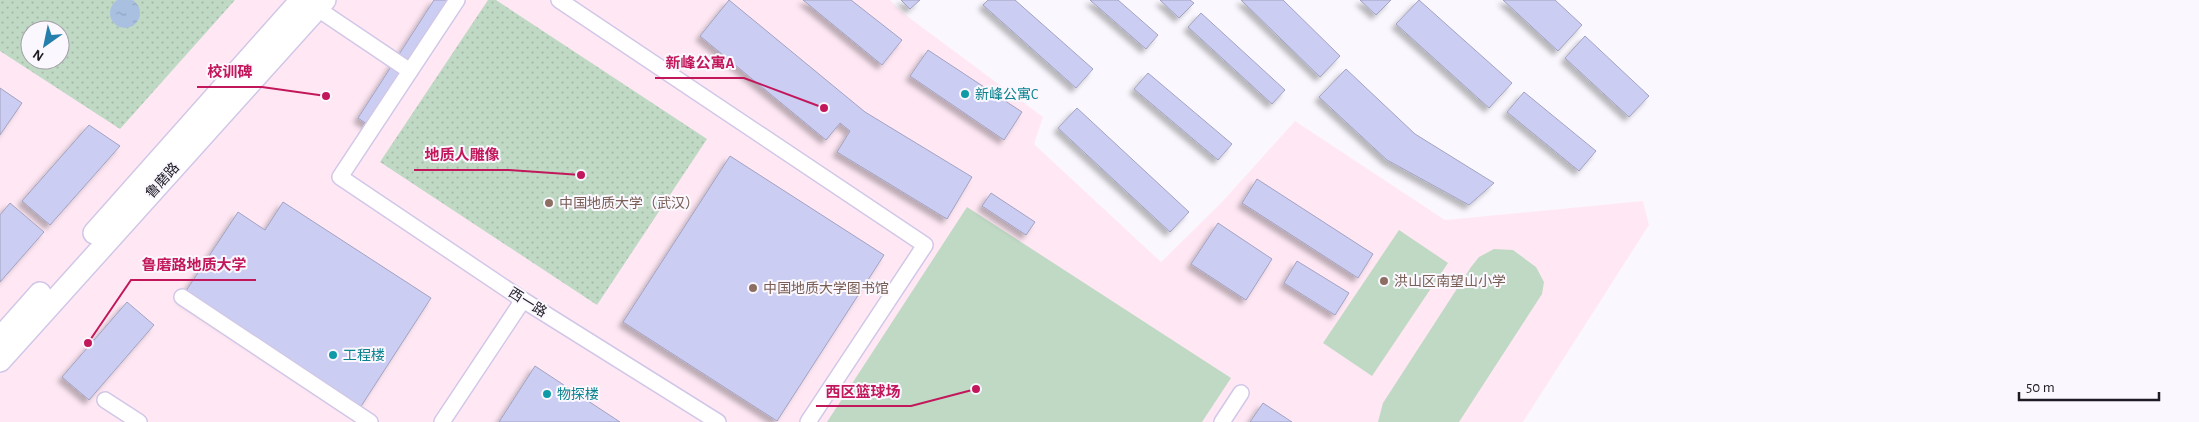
<svg xmlns="http://www.w3.org/2000/svg" width="2199" height="422" viewBox="0 0 2199 422" font-family="'Alegreya Sans','Noto Sans SC',sans-serif">
<style>
.education{fill:#ffe8f4;fill-rule:evenodd}
.grass{fill:#bfd9c4}
.park{fill:url(#park-dots);fill-rule:evenodd}
.water{fill:url(#water-ripples)}
.building{fill:#cccdf3;stroke:#a2a2c1;filter:url(#shadow)}
.lines{fill:none;stroke-linecap:round;stroke-linejoin:round}
.street-casing{stroke:#d1c7e7;stroke-width:18}
.secondary-casing{stroke:#d1c7e7;stroke-width:24}
.street{stroke:#fff;stroke-width:15}
.secondary{stroke:#fff;stroke-width:21}
.culture-dot{fill:#0f9aa8;stroke:#faf8fe;stroke-width:2}
.education-dot{fill:#8d6e63;stroke:#faf8fe;stroke-width:2}
.labels{text-anchor:middle;stroke-width:4;stroke-linejoin:round;paint-order:stroke}
.culture-label{font-size:14px;fill:#0d838f;stroke:#faf8fe;text-anchor:start}
.street-label{font-size:14px;fill:#1f1b26;stroke:#faf8fe}
.education-label{font-size:14px;fill:#785e54;stroke:#faf8fe;text-anchor:start}
.leader{fill:none;stroke:#c2185b;stroke-width:2}
.callout-dot{fill:#c2185b;stroke:#faf8fe;stroke-width:2}
.callout-label{font-size:15px;text-anchor:middle;font-weight:bold;fill:#c2185b;stroke:#faf8fe;stroke-width:4;stroke-linejoin:round;paint-order:stroke}
</style>
<defs>
<pattern id="park-dots" width="8" height="8" patternUnits="userSpaceOnUse" patternTransform="scale(1.25)"><rect width="8" height="8" fill="#bfd9c4"/><path d="M2 2h.1M6 6h.1" fill="none" stroke="#a4baa8" stroke-width="1.8" stroke-linecap="round"/></pattern>
<pattern id="water-ripples" width="26" height="14" patternUnits="userSpaceOnUse" patternTransform="scale(1.25)"><rect width="26" height="14" fill="#aac0e1"/><path d="M2 4q2-2 4 0t4 0M15 11q2-2 4 0t4 0" fill="none" stroke="#92a4c1"/></pattern>
<filter id="shadow"><feDropShadow dx="-4.5" dy="4.5" stdDeviation="2.5" flood-color="#0004"/></filter>
</defs>
<rect width="100%" height="100%" fill="#faf8fe"/>
<path class="education" d="M0,0H890L903,13L1043,117L1034,144L1161,262L1222,202L1295,121L1445,220L1643,201L1649,225L1523,422H0ZM30,30H60V60H30Z"/>
<g class="grass">
<polygon points="967,207 1231,378 1202,422 827,422"/>
<polygon points="1399,230 1448,263 1372,376 1323,343"/>
<polygon points="1494,249 1513,250 1536,267 1544,282 1542,294 1459,422 1378,422 1383,403 1471,267 1479,257"/>
</g>
<g class="park">
<path d="M0,0H235L120,129L0,51ZM30,30H60V60H30Z"/>
<polygon points="488,0 496,0 707,139 597,305 380,162"/>
</g>
<circle class="water" cx="125" cy="13" r="15"/>
<g class="building">
<polygon points="434,0 457,0 374,129 358,118"/>
<polygon points="729,0 865,112 972,177 947,219 837,152 850,131 840,123 826,140 700,36"/>
<polygon points="803,0 851,0 902,40 882,65"/>
<polygon points="901,0 920,0 910,9"/>
<polygon points="988,0 1015,0 1093,69 1076,88 983,5"/>
<polygon points="1090,0 1118,0 1158,35 1146,49"/>
<polygon points="1160,0 1190,0 1194,3 1179,18"/>
<polygon points="1241,0 1283,0 1340,56 1320,77"/>
<polygon points="1360,0 1391,0 1376,15"/>
<polygon points="1419,0 1512,83 1489,108 1396,24"/>
<polygon points="1503,0 1555,0 1582,25 1558,51"/>
<polygon points="1201,13 1285,90 1272,104 1188,27"/>
<polygon points="1585,36 1649,96 1629,117 1565,58"/>
<polygon points="928,50 1022,112 1004,140 910,76"/>
<polygon points="1346,69 1415,134 1494,183 1469,205 1387,160 1319,97"/>
<polygon points="1148,73 1232,144 1218,160 1134,89"/>
<polygon points="0,88 22,103 0,135"/>
<polygon points="1524,92 1596,151 1579,171 1507,112"/>
<polygon points="1077,108 1189,212 1170,232 1058,128"/>
<polygon points="89,125 120,146 50,225 22,201"/>
<polygon points="730,156 884,255 777,421 623,322"/>
<polygon points="1257,179 1373,254 1358,278 1242,203"/>
<polygon points="991,193 1035,222 1026,235 982,206"/>
<polygon points="283,202 431,298 358,411 182,297 238,212 265,230"/>
<polygon points="10,203 44,232 0,282 0,215"/>
<polygon points="1218,223 1272,259 1246,300 1191,264"/>
<polygon points="1297,261 1349,293 1335,315 1284,283"/>
<polygon points="127,302 154,325 89,400 62,377"/>
<polygon points="535,366 620,422 499,422"/>
<polygon points="1263,403 1292,422 1250,422"/>
</g>
<g class="lines">
<g class="street-casing">
<g id="street">
<polyline points="457,0 340,177 523,300 718,422"/>
<polyline points="559,0 925,245 808,422"/>
<polyline points="309,3 410,71"/>
<polyline points="182,297 370,422"/>
<polyline points="105,400 139,422"/>
<polyline points="442,422 523,300"/>
<polyline points="1222,422 1241,393"/>
</g>
</g>
<g class="secondary-casing">
<g id="secondary">
<polyline points="94,233 301,0"/>
<polyline points="0,338 40,293"/>
<polyline points="0,361 325,0"/>
</g>
</g>
<use href="#street" class="street"/>
<use href="#secondary" class="secondary"/>
</g>
<g class="culture-dot">
<circle cx="965" cy="94" r="5"/>
<circle cx="333" cy="355" r="5"/>
<circle cx="547" cy="394" r="5"/>
</g>
<g class="education-dot">
<circle cx="549" cy="203" r="5"/>
<circle cx="1384" cy="281" r="5"/>
<circle cx="753" cy="288" r="5"/>
</g>
<g class="labels">
<g class="culture-label">
<text x="975" y="99">新峰公寓C</text>
<text x="343" y="360">工程楼</text>
<text x="557" y="399">物探楼</text>
</g>
<g class="street-label">
<text transform="translate(162 180) rotate(-48)" y="5">鲁磨路</text>
<text transform="translate(528 302) rotate(32)" y="5">西一路</text>
</g>
<g class="education-label">
<text x="559" y="208">中国地质大学（武汉）</text>
<text x="1394" y="286">洪山区南望山小学</text>
<text x="763" y="293">中国地质大学图书馆</text>
</g>
</g>
<path class="leader" d="M824 108L744 78H655M326 96L262 87H197M581 175L509 170H414M88 343L131 280H256M976 389L911 406H816"/>
<g class="callout-dot">
<circle cx="824" cy="108" r="5"/>
<circle cx="326" cy="96" r="5"/>
<circle cx="581" cy="175" r="5"/>
<circle cx="88" cy="343" r="5"/>
<circle cx="976" cy="389" r="5"/>
</g>
<g class="callout-label">
<text x="700" y="68">新峰公寓A</text>
<text x="230" y="77">校训碑</text>
<text x="462" y="160">地质人雕像</text>
<text x="194" y="270">鲁磨路地质大学</text>
<text x="863" y="397">西区篮球场</text>
</g>
<g transform="translate(45 45) rotate(213)"><circle r="24" fill="#faf8fe" stroke="#a2a0a8"/>
<path d="M0-4L9 19L0 12L-9 19Z" fill="#247fad"/>
<text y="-8" font-size="14" font-weight="bold" text-anchor="middle" fill="#1f1b26">N</text>
</g>
<path d="M2019 392v8h140v-8" fill="none" stroke="#1f1b26" stroke-width="2.5"/>
<text x="2026" y="392" font-size="15" fill="#1f1b26" stroke="#faf8fe" stroke-width="4" paint-order="stroke">50 m</text>
</svg>
